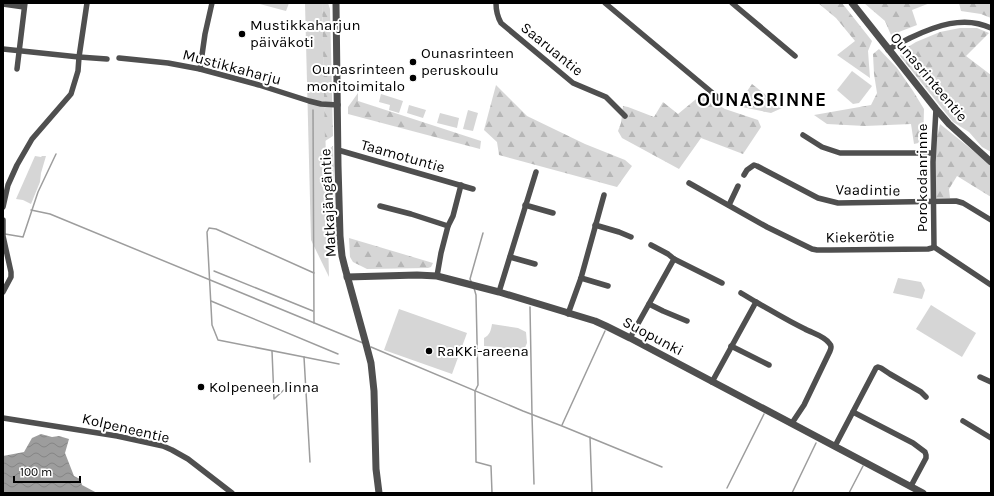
<svg xmlns="http://www.w3.org/2000/svg" width="994" height="496" viewBox="0 0 994 496" font-family="Karla,sans-serif">
<style>
.green{fill:#d6d6d6}
.forest{fill:url(#forest-firs)}
.water{fill:url(#water-waves)}
.lines{fill:none;stroke-linecap:round;stroke-linejoin:round}
.stream{stroke:#9d9d9d;stroke-width:1.5}
.minor{stroke:#4f4f4f;stroke-width:5.5}
.tertiary{stroke:#4f4f4f;stroke-width:7}
.poi-dot{fill:#000;stroke:#fff;stroke-width:1.5}
.labels{text-anchor:middle;stroke-width:4;stroke-linejoin:round;paint-order:stroke}
.poi-label{font-size:15px;fill:#000;stroke:#fff;text-anchor:start}
.street-label{font-size:15px;fill:#000;stroke:#fff}
.district-label{font-size:19px;font-weight:bold;letter-spacing:1px;fill:#000;stroke:#fff}
</style>
<defs>
<pattern id="forest-firs" width="22" height="20" patternUnits="userSpaceOnUse"><rect width="22" height="20" fill="#d6d6d6"/><path d="M5 1l3.5 6h-7zM16 11l3.5 6h-7z" fill="#b6b6b6"/></pattern>
<pattern id="water-waves" width="16" height="10" patternUnits="userSpaceOnUse"><rect width="16" height="10" fill="#9d9d9d"/><path d="M0 5q4-4 8 0t8 0" fill="none" stroke="#858585"/></pattern>
</defs>
<rect width="100%" height="100%" fill="#fff"/>
<g class="green">
<polygon points="256,3 289,3 286,11"/>
<polygon points="305,3 322,3 329,277 311,240"/>
<polygon points="852,71 872,86 859,103 853,104 837,90"/>
<polygon points="381,94 403,101 399,113 389,110 390,105 379,102"/>
<polygon points="409,105 426,110 423,118 407,113"/>
<polygon points="468,110 478,113 473,131 463,129"/>
<polygon points="440,113 459,118 457,128 437,123"/>
<polygon points="35,156 41,157 42,156 46,156 41,173 40,182 31,204 23,200 16,199"/>
<polygon points="898,278 921,282 925,290 922,299 893,293"/>
<polygon points="931,305 976,333 962,357 916,329"/>
<polygon points="399,309 467,333 452,374 384,350"/>
<path d="M492,324L518,328L526,332L527,343L523,352L515,353L500,347L484,346V338C490,335 491,330 492,324Z"/>
</g>
<g class="forest">
<polygon points="322,3 328,3 330,9 333,136 325,141"/>
<polygon points="818,3 842,3 872,41 868,51 870,78 837,55 855,41 836,18"/>
<polygon points="864,3 930,3 912,10 917,25 891,35 885,21"/>
<polygon points="959,3 991,3 991,18 981,14 961,11"/>
<polygon points="960,28 977,28 989,33 966,56 991,75 991,152 982,147 969,132 953,122 900,56 903,50 916,42 940,32"/>
<polygon points="879,49 897,68 913,91 924,109 923,142 914,144 911,124 865,126 827,124 814,115 871,105 877,93 874,74 873,54"/>
<polygon points="752,84 782,108 771,113 737,106"/>
<polygon points="496,85 527,116 585,144 625,160 632,166 617,187 499,155 497,142 484,130"/>
<polygon points="358,93 358,101 481,141 480,149 348,114 348,107"/>
<polygon points="701,95 725,109 758,120 761,127 743,154 701,138 679,169 622,138 618,131 621,123 623,106 628,107 654,117 663,102 678,114"/>
<polygon points="940,124 991,165 991,197 957,176 949,189 950,198 936,198 933,153"/>
<polygon points="333,146 336,252 333,252 329,149"/>
<polygon points="349,238 433,263 431,267 428,268 367,269 353,262 350,257"/>
</g>
<polygon class="water" points="41,434 52,437 59,436 69,439 65,453 74,476 80,479 82,485 97,493 3,493 3,456 24,452 32,438"/>
<g class="lines">
<g class="stream">
<polyline points="313,110 314,323"/>
<polyline points="31,210 50,214 363,343"/>
<polyline points="5,234 23,237 38,192 56,154"/>
<polyline points="214,271 313,311"/>
<polyline points="472,283 470,279 483,233"/>
<polyline points="474,288 476,295 478,385 475,391 476,462 491,466 492,493"/>
<polyline points="211,301 338,354"/>
<polyline points="530,307 532,415 534,484"/>
<polyline points="371,347 523,411 562,426 662,467"/>
<polyline points="272,351 274,399 287,387"/>
<polyline points="304,357 339,364"/>
<polyline points="562,425 605,331"/>
<polyline points="590,437 592,493"/>
<polyline points="310,462 304,357 218,340 212,325 207,232 209,228 216,229 314,273"/>
<polyline points="727,488 764,414"/>
<polyline points="792,493 816,443"/>
<polyline points="849,493 863,466"/>
</g>
<g class="minor">
<path d="M496,3C496,11 497,16 501,23L573,83L606,97L625,116"/>
<polyline points="605,3 721,100"/>
<polyline points="732,3 795,56"/>
<polyline points="3,4 24,7"/>
<polyline points="3,49 79,57 107,59"/>
<path d="M888,50C895,45 903,42 910,38C935,26 964,15 991,28"/>
<polyline points="119,58 168,63 200,69 259,85 309,101 321,104 338,105"/>
<polyline points="17,69 25,3"/>
<polyline points="200,69 205,34 212,3"/>
<polyline points="803,135 822,147 840,153 933,153"/>
<polyline points="338,150 473,189"/>
<polyline points="744,175 747,170 754,165 757,166 818,198 838,203 956,201 963,203 991,220"/>
<polyline points="689,183 767,227 812,249 817,250 830,250 928,249 932,248 934,247 991,285"/>
<polyline points="525,205 553,213"/>
<polyline points="729,205 738,186"/>
<polyline points="380,206 411,214 448,226"/>
<polyline points="3,207 8,185 17,165 32,139 71,94 78,71 79,57 87,3"/>
<polyline points="3,220 3,236 11,272 11,277 3,292"/>
<polyline points="595,225 619,232 631,237"/>
<polyline points="651,245 668,254 674,259 722,283"/>
<polyline points="934,247 933,162 936,109"/>
<polyline points="510,257 535,264"/>
<polyline points="437,276 441,253 448,226 453,216 461,185"/>
<polyline points="581,278 608,286"/>
<polyline points="499,292 536,172"/>
<polyline points="741,293 756,302"/>
<polyline points="649,304 663,311 687,321"/>
<polyline points="568,314 581,278 604,195"/>
<polyline points="630,338 674,259"/>
<polyline points="731,346 769,365"/>
<polyline points="980,377 991,382"/>
<path d="M712,382L756,302C772,311 788,321 805,329C812,333 824,336 829,343C832,346 831,348 830,351L804,405L792,423"/>
<polyline points="853,412 913,443 925,452 926,455 926,458 911,486"/>
<polyline points="3,418 117,436 163,446 172,450 188,459 232,493"/>
<polyline points="963,421 991,438"/>
<polyline points="835,446 876,368 878,367 881,368 890,374 921,392 926,397"/>
</g>
<g class="tertiary">
<polyline points="336,3 338,165 340,236 342,256 345,268 366,344 371,363 374,391 376,469 379,493"/>
<polyline points="852,3 936,109 949,124 991,162"/>
<polyline points="347,277 417,275 437,276 499,292 595,321 606,326 630,338 923,493"/>
</g>
</g>
<g class="poi-dot">
<circle cx="242" cy="34" r="4"/>
<circle cx="413" cy="62" r="4"/>
<circle cx="413" cy="78" r="4"/>
<circle cx="429" cy="351" r="4"/>
<circle cx="201" cy="387" r="4"/>
</g>
<g class="labels">
<g class="poi-label">
<text x="250" y="30">Mustikkaharjun<tspan x="250" dy="17">päiväkoti</tspan></text>
<text x="421" y="58">Ounasrinteen<tspan x="421" dy="17">peruskoulu</tspan></text>
<text x="405" y="74" text-anchor="end">Ounasrinteen<tspan x="405" dy="17">monitoimitalo</tspan></text>
<text x="437" y="356">RaKKi-areena</text>
<text x="209" y="392">Kolpeneen linna</text>
</g>
<g class="street-label">
<text transform="translate(552 49) rotate(39)" y="5">Saaruantie</text>
<text transform="translate(232 67) rotate(15)" y="5">Mustikkaharju</text>
<text transform="translate(929 77) rotate(50)" y="5">Ounasrinteentie</text>
<text transform="translate(403 156) rotate(16)" y="5">Taamotuntie</text>
<text transform="translate(922 178) rotate(-90)" y="5">Porokodanrinne</text>
<text transform="translate(868 190) rotate(1)" y="5">Vaadintie</text>
<text transform="translate(328 203) rotate(-93)" y="5">Matkajängäntie</text>
<text transform="translate(860 237) rotate(-1)" y="5">Kiekerötie</text>
<text transform="translate(653 336) rotate(28)" y="5">Suopunki</text>
<text transform="translate(126 428) rotate(13)" y="5">Kolpeneentie</text>
</g>
<g class="district-label">
<text x="762" y="106">OUNASRINNE</text>
</g>
</g>
<rect width="994" height="496" fill="none" stroke="#000000" stroke-width="8"/>
<path d="M14 476v6h66v-6" fill="none" stroke="#000000" stroke-width="2"/>
<text x="20" y="476" font-size="12" fill="#000000" stroke="#ffffff" stroke-width="3" paint-order="stroke">100 m</text>
</svg>
